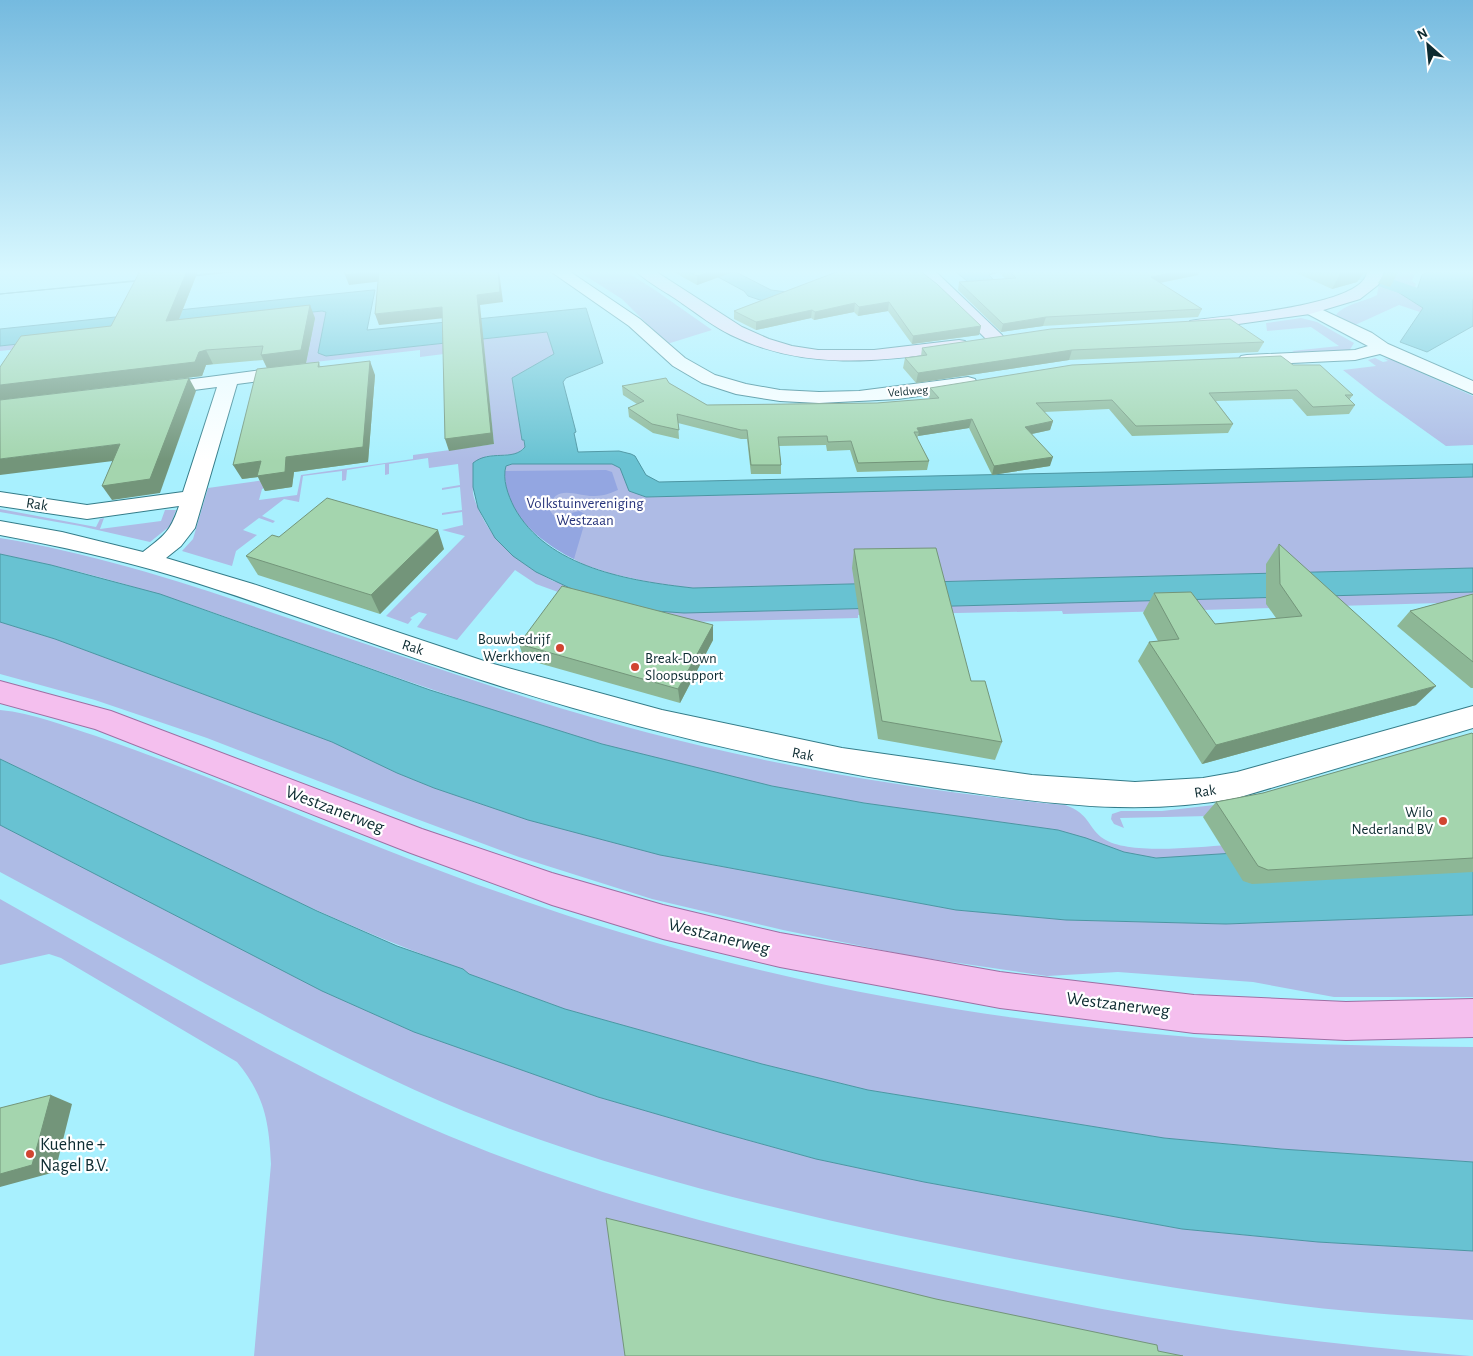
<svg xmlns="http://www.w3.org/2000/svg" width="1473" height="1356" viewBox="0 0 1473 1356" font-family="'Alegreya Sans',sans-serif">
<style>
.green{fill:#aebbe5}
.forest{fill:#93a6e1}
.water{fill:#68c2d2;stroke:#4d95a2}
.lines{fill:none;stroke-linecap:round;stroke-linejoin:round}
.canal{fill:#68c2d2;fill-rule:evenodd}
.street-casing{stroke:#347c89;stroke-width:2}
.secondary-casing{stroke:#347c89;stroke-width:2}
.primary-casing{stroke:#9e70a4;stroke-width:2}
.street{fill:#fff;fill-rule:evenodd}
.secondary{fill:#f9dff6;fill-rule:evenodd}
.primary{fill:#f4bfee;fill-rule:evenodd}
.wall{fill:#8db796}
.shaded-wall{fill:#73957a}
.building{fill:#a4d5ae;stroke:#73957a}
.poi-dot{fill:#d14531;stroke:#fff;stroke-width:2}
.labels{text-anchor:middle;stroke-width:4.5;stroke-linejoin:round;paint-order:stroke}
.far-street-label{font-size:12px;fill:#0d2b31;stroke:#fff}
.park-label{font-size:15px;fill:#29367c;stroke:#fff}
.street-label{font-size:15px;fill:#0d2b31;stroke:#fff}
.poi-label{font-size:15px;fill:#0d2b31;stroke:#fff;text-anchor:end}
.near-street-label{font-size:18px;fill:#0d2b31;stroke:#fff}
.near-poi-label{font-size:18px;fill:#0d2b31;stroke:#fff;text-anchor:start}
</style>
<rect width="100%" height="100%" fill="#a8f0fe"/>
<g class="green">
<polygon points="578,271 625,271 655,290 712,330 667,344 622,299"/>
<polygon points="1384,271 1420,271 1415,273 1412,281 1416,284 1415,288 1389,281 1382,277"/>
<path d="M1379,283L1390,287L1423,308L1420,312L1399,305L1355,325L1336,315C1344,304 1364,302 1377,295Z"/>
<path d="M322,311L326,312L318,353L326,356L547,332L554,354L512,378L522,440H524L525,447L516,454L486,456C482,465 473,478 473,488C472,495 476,504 479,510C494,545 521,564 553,581L670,612L1473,592V602L1063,614L1062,611L858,615V618L687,622L569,596L536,584L515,570L457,640L417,627L427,614L419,612L410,618L412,619L408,624L386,616L465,536L442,530L463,525L462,512L442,515V513L462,510L460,487L442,490V488L460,485L458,464L429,468L428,458L389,464V474L385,475V464L347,470L346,480L342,481V471L303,476L299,502L284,499L262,516L275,521L273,523L259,518L243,530L257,535L236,551L232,566L182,551L193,539L208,488L287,477L262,489L259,500L297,495L301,475L413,459V455L494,444L484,349L420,357V350L306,363L314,318L0,351V346Z"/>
<polygon points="1301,318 1317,322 1354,343 1349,351 1298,354 1292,351 1339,346 1311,327 1267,331 1266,323"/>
<polygon points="1375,358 1383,362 1388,361 1383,358 1392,360 1473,396 1473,445 1446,446 1376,396 1343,370 1376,366 1368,360"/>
<polygon points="512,464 612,464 620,468 629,491 646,497 1473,477 1473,568 693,588 654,583 613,574 585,565 564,554 505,475 505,467"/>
<polygon points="0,509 96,527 100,519 104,518 100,529 161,521 165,510 176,510 170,526 150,542 80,526 0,512"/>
<path d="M0,538C97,554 189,584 282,616C366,644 450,673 534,700C706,754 885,788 1065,805C1091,814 1087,828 1104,839C1128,855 1198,847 1227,845L1235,853C1205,856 1172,861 1143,856C1114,852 1086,838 1058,830C894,811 730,784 572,735C477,706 384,673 290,640C247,625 204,608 160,595C108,578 54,565 0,554Z"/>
<polygon points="0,622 55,639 332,742 397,773 434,788 528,819 660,855 956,910 1066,920 1226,924 1473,915 1473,997 1334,997 1253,982 1118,972 1047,976 911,956 783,930 652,899 519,857 414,818 207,738 95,700 0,674"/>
<path d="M0,710C33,713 65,726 96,736C144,753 192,771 239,790C338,831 437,872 539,906C744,977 973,1020 1190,1037C1284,1045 1379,1046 1473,1047V1162L1281,1149L1164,1138L868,1090L762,1064L565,1009L469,974L463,969C303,913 154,830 0,759Z"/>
<polygon points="1451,738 1455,739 1209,816 1120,818 1124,828 1114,824 1111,819 1112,814 1121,811 1162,811 1223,804 1254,797"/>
<path d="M0,825L322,991L414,1032L598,1097L722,1133L816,1159L924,1182L1182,1229L1318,1242L1473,1251V1320C1416,1316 1358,1313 1302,1306C1167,1289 1034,1264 901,1236C753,1204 606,1168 466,1112C376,1075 291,1030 206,984C138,946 69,909 0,872Z"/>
<path d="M0,899C141,978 280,1062 428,1127C584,1195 749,1236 915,1271C1007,1290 1099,1310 1191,1324C1284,1339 1378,1348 1471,1356H254L271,1164C269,1122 265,1096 237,1062L61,958L49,954L0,965Z"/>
</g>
<path class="forest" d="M606,470L612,472L618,490C611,493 603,496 595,496C578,497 554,482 549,509L553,515L560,516L579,511L587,515L574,559C540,542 503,513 505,471Z"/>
<g class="water">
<path d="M173,271L176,276L241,271L175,278L159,312L373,290H375L367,330L586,308L603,363L566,378L563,382L576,432L574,433L578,452L619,451L631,454L635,456L646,475L659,482L1473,464V477L646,497L629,491L620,468L612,464H512L506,466C502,479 508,495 514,507C547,568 630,581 693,588L1473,568V592L807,610L684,613L655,611L574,590L536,572L513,556L495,538L478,508L473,487V463C490,449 513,462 525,447L524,440H522L512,378L554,354L547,332L326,356L318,353L326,312L322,311L0,346V329L154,313L170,278L0,294L171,277Z"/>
<polygon points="707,271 734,271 771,290 787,292 881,271 763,301 748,296 744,291"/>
<polygon points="955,271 1002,271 989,275 997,283 973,286"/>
<polygon points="1430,271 1473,271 1473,326 1427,352 1400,342 1423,308 1390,287 1392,283 1417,290 1422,275"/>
<polygon points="0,554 51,565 160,594 430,690 602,744 772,786 864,803 1058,830 1086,838 1124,852 1156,858 1235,853 1473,867 1473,915 1226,924 1066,920 956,910 660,855 528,820 434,788 397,773 332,742 55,639 0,622"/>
<polygon points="0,759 317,911 397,946 463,969 469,974 565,1009 762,1064 868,1090 1164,1138 1281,1149 1473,1162 1473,1251 1318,1242 1182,1229 924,1182 816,1159 722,1133 598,1097 414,1032 322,991 0,825"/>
</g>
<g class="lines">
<polygon class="canal" points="1343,271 1369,271 1426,291 1452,296 1473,287 1473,299 1455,308 1422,301 1346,275"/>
<g class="street-casing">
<g id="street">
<polygon points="550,271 569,271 640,319 685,358 715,375 746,384 780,390 819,392 859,391 968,377 975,379 977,383 975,387 968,389 898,399 819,403 780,401 736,394 702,383 673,366 629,326"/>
<polygon points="1310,304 1372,333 1388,344 1473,381 1473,394 1380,354 1355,360 1247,365 1241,364 1238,360 1241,356 1247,355 1355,350 1368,346 1304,312 1302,309 1304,306"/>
<path d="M291,366L297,368L300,372L297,376L237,384L195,528L181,546L166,558L253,584L490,663L662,710L842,748L1032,775L1135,782L1203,778L1237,772L1473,706V728L1237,798C1136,817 1045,803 944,789C786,766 630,728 478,679C376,647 277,607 174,576C117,559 59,546 0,535V521L62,532L143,552C165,535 170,532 179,506L87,519L0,506V492L87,505L183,492L217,387L155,395L148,393L146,389L148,385Z"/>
</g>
</g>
<g class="secondary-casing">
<g id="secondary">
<path d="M636,271H655L742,327L769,339L792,346L818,350H874L959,340L965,341L968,345L965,349L959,350C881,362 804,371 731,335C714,327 699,315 683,304C673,296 643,280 636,271Z"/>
<polygon points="918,271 935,271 1002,335 1005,339 1002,343 996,344 990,343"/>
<path d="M1367,271H1383V276L1378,285L1360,299L1310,314L1196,330L1190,329L1188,325L1190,321L1196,320C1224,316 1367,306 1367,271Z"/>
</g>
</g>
<g class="primary-casing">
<polygon id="primary" points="0,681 111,711 422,829 552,873 663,905 780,933 1000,972 1194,995 1346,1002 1473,999 1473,1037 1346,1040 1194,1033 1000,1008 780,967 663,939 552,905 408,852 95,729 0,703"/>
</g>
<use href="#street" class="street"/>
<use href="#secondary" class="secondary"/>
<use href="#primary" class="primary"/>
</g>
<g class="wall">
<polygon points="198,271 179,319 315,318 306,363 319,362 320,366 375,375 368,462 294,472 292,487 265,491 258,477 242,479 267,368 263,360 206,365 202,376 0,400 111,326"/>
<polygon points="672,271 736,271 697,285"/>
<polygon points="839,271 981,326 979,335 912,344 888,311 858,316 854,312 814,320 811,318 756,330 734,319 734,311"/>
<polygon points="997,271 1199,271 1198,275 1160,283 1202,309 1198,317 1043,326 1001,332 958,290 959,282 1006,279"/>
<polygon points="1292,271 1365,271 1357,282 1332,289"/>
<polygon points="1384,271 1399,271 1390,287 1378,283 1385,272"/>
<polygon points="1264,342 1258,352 1069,360 916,383 903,368 905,358 921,356 922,348"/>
<polygon points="1293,365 1353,395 1349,400 1355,405 1349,414 1307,416 1292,399 1216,401 1233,424 1228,433 1132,436 1109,409 1044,412 1053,421 1050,430 1032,434 1050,466 992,475 969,428 918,436 917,439 929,461 927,470 857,472 850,450 827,451 826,445 779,446 781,465 781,474 751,474 747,439 741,439 678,423 679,439 653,433 629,417 628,408 637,404 623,395 622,386 669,383 707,405 877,403 930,399 929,397 930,388"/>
<polygon points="279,537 444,549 380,614 258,575 246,556"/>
<polygon points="1279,544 1416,705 1202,764 1138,661 1149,642 1158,641 1143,613 1154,593 1215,624 1276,618 1266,604 1266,564"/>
<polygon points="854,549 971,681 1002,742 995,760 878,739 852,568"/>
<polygon points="1473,594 1473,688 1471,688 1397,626 1410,611"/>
<polygon points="713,625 713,640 680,703 524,659 519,644"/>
<polygon points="1473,734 1473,872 1252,884 1243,881 1203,817 1216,802 1263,793"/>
</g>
<g class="shaded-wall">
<polygon points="187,271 198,271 173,334 166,321"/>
<polygon points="376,271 380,271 383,281 349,285 345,275"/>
<polygon points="498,271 499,271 503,302 480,305 494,444 449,451 445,439 477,295"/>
<polygon points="713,271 736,271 697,285 697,276"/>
<polygon points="1180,271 1199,271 1198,275 1148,285 1151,277"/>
<polygon points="1345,271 1365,271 1357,282 1332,289 1341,272"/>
<polygon points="889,302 888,311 858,316 859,307"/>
<polygon points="855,303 854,312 814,320 815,312"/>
<polygon points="310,305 315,318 306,363 267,368 261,355"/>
<polygon points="442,307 445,318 379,325 375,314"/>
<polygon points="812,310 811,318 756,330 756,322"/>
<polygon points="1046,317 1043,326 1001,332 1003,324"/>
<polygon points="981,326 979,335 912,344 913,336"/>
<polygon points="206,350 213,364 206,365 202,376 0,400 0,385"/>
<polygon points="1072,350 1069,360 916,383 918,373"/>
<polygon points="370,361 375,375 368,462 294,472 292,487 265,491 258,477 242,479 233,465 286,457"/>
<polygon points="189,378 196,391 160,493 112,500 102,486"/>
<polygon points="972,419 969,428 918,436 919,432 917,428"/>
<polygon points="1053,421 1050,430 1022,436 1025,427"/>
<polygon points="120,444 129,459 0,475 0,459"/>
<polygon points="1053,457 1050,466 992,475 994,466"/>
<polygon points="438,530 444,549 380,614 371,595"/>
<polygon points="713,625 713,640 680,703 678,689"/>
<polygon points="1436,686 1416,705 1202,764 1216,745"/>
<polygon points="51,1095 72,1104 55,1172 0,1187 0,1174"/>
</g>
<g class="building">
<polygon points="140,271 187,271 166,321 310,305 301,350 261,355 263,346 206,350 199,352 195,362 0,385 0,367 21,336 111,326"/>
<polygon points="345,271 376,271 345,275"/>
<polygon points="379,271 498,271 500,292 477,295 491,433 445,439 442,307 375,314"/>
<polygon points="687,271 713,271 697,276"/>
<polygon points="839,271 920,271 937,284 981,326 913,336 889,302 859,307 855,303 815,312 812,310 756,322 734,311"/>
<polygon points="1009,271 1180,271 1151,277 1202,309 1046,317 1003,324 959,282 1016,278"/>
<polygon points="1230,319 1264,342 1072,350 918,373 905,358 927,355 922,348 1051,329"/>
<polygon points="1281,356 1293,365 1320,365 1353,395 1345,395 1355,405 1313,407 1297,390 1209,393 1233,424 1136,426 1112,400 1036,403 1053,421 1025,427 1053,457 994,466 972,419 917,428 919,432 914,432 929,461 858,463 851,441 828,442 827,436 778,437 781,465 751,465 747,430 741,430 677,414 679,430 652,424 628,408 644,401 622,386 666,378 669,383 707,405 877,403 939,398 930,388 1072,365"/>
<polygon points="370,361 363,447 286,457 285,472 257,476 261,461 233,465 257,369 319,362 318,367"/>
<polygon points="189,378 150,479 102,486 120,444 0,459 0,400"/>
<polygon points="327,498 438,530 371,595 246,556 272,535 279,537"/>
<polygon points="1279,544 1436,686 1216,745 1149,642 1179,639 1154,593 1191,592 1215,624 1302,616 1280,584"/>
<polygon points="936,548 971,681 985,681 1002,742 882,721 854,549"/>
<polygon points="562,586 713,625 678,689 519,644"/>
<polygon points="1473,594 1473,662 1410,611"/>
<polygon points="1472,733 1473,734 1473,858 1268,870 1258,866 1216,802 1263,793"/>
<polygon points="51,1095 32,1165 0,1174 0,1108"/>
<polygon points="606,1218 936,1299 1157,1345 1158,1351 1183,1356 625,1356"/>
</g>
<linearGradient id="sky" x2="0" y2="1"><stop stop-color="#75badf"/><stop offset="0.59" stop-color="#d8f8ff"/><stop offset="1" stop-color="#d8f8ff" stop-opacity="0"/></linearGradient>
<rect width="1473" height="461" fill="url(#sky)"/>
<g class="poi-dot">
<circle cx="560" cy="648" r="5"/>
<circle cx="635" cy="667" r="5"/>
<circle cx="1443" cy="821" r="5"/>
<circle cx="30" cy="1154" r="5"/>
</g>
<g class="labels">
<g class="far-street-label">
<text transform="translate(908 391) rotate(-5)" y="4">Veldweg</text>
</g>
<g class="park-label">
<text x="585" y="508">Volkstuinvereniging<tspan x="585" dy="17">Westzaan</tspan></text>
</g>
<g class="street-label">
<text transform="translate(37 504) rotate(9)" y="5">Rak</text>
<text transform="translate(413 647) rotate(18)" y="5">Rak</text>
<text transform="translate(803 754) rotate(11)" y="5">Rak</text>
<text transform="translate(1205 791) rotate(-9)" y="5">Rak</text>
</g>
<g class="poi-label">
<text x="550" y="644">Bouwbedrijf<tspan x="550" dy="17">Werkhoven</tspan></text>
<text x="645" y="663" text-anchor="start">Break-Down<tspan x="645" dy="17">Sloopsupport</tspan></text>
<text x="1433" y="817">Wilo<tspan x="1433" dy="17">Nederland BV</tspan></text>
</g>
<g class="near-street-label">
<text transform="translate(335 809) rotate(21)" y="6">Westzanerweg</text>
<text transform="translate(719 936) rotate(14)" y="6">Westzanerweg</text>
<text transform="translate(1118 1004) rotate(7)" y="6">Westzanerweg</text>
</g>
<g class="near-poi-label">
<text x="40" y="1150">Kuehne +<tspan x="40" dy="21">Nagel B.V.</tspan></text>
</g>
</g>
<g transform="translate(1428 45) rotate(333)" stroke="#ffffff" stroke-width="4" paint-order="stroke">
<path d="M0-4L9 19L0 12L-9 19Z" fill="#0d2b31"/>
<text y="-8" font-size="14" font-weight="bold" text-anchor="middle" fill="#0d2b31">N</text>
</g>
</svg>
